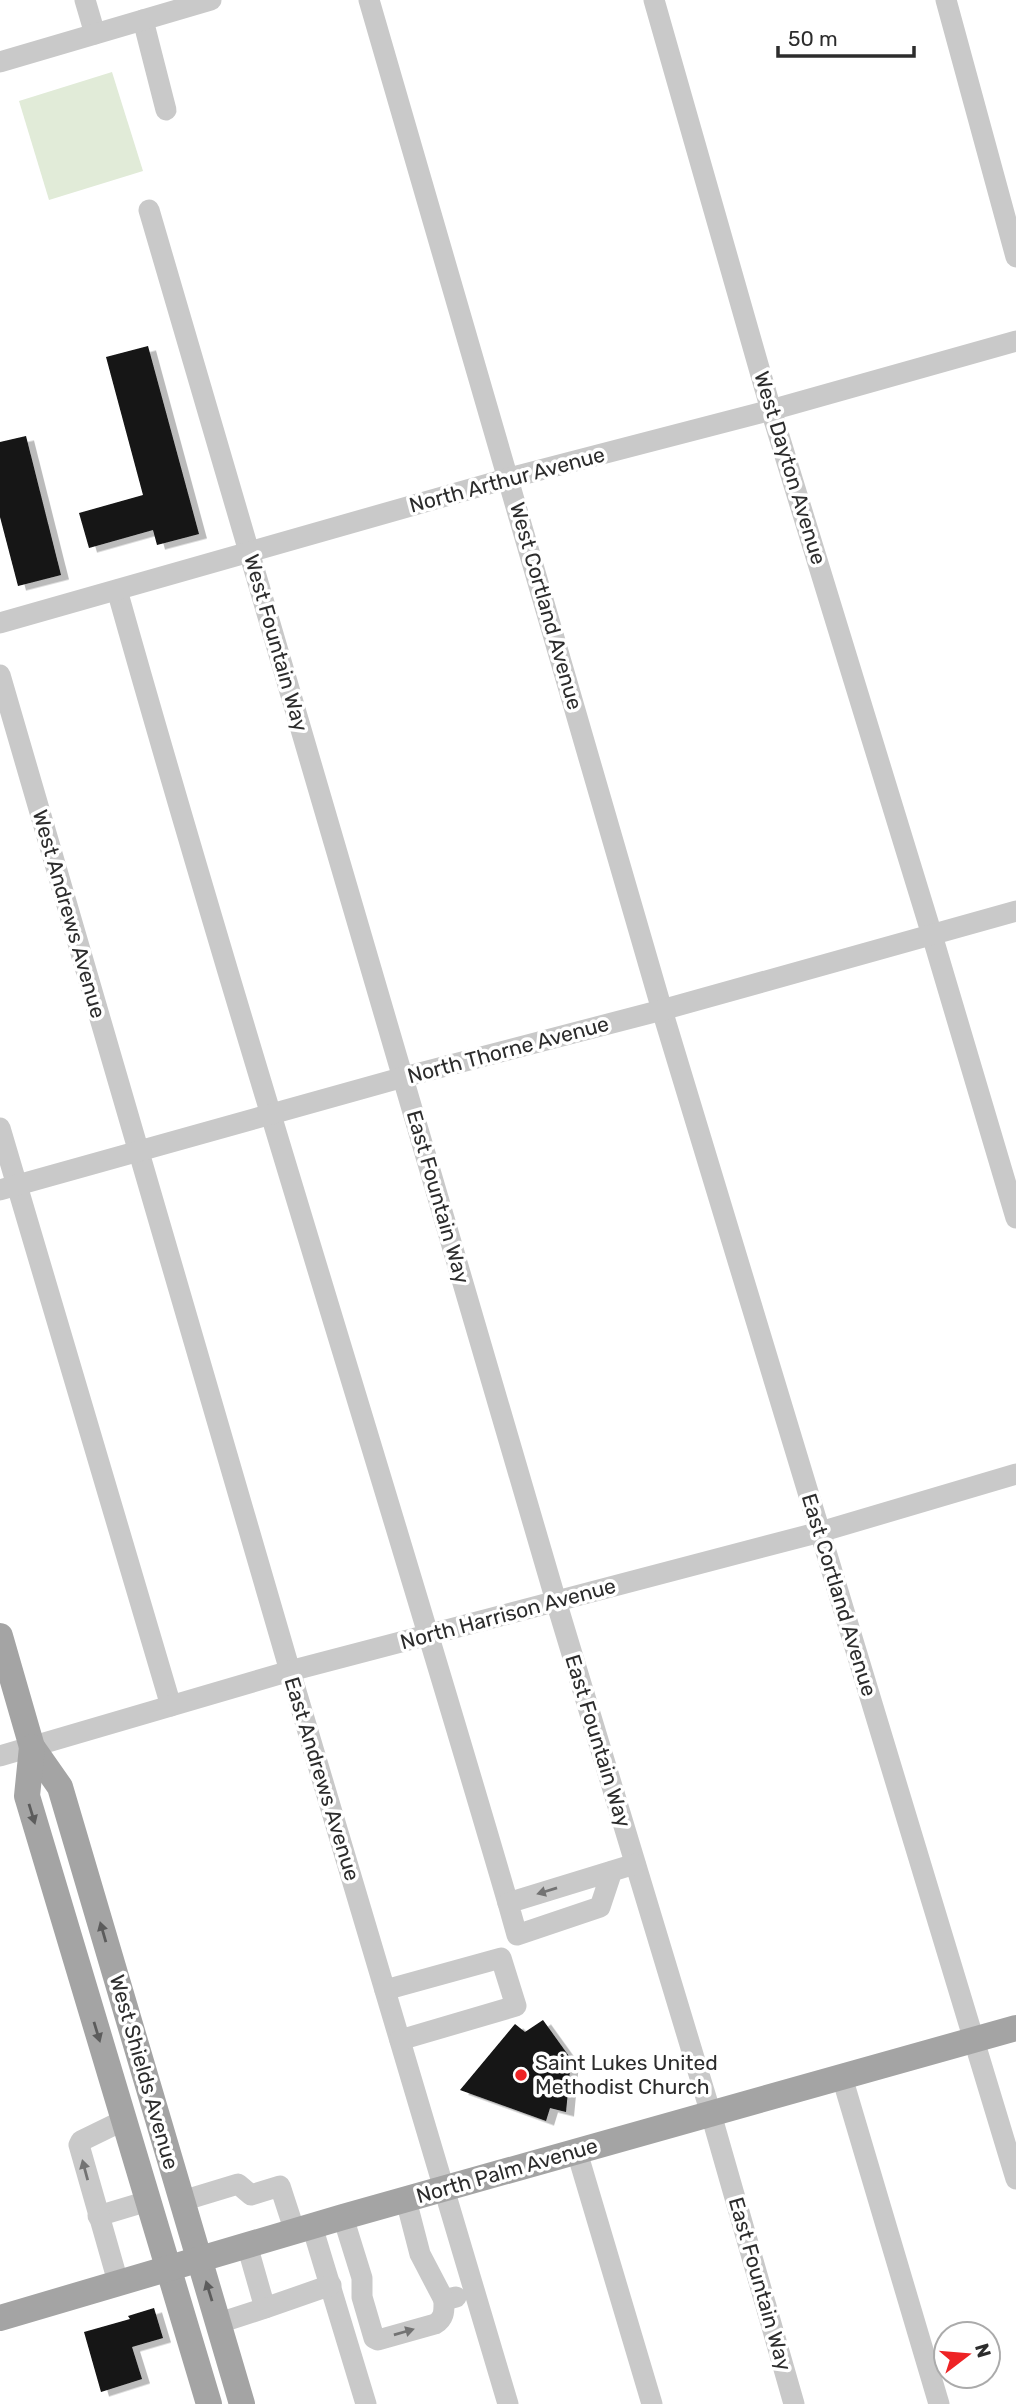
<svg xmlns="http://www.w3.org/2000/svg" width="1016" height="2404" viewBox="0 0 1016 2404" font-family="Rubik,sans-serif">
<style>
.green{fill:#e1ebd8}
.building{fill:#131313;filter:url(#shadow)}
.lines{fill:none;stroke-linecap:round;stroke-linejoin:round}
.minor{stroke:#c9c9c9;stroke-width:21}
.major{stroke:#a4a4a4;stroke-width:26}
.oneway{fill:#5c5c5c}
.oneway2{fill:#737373}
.poi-dot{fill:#ee2325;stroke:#fff;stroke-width:2.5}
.labels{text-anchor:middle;stroke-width:7;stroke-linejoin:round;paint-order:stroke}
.street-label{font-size:21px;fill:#2c2c2c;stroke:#fff}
.poi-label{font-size:21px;fill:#2c2c2c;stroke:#fff;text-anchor:start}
</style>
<defs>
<filter id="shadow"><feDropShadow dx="8" dy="4.5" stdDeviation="0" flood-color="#0004"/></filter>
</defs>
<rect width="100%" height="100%" fill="#fff"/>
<polygon class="green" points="112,72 143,171 49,200 19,101"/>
<g class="building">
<polygon points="148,346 199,534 157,545 153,530 89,548 79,513 143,495 106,357"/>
<polygon points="26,436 61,575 18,586 0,517 0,442"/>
<polygon points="543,2020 571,2059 566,2112 550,2108 546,2121 460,2090 515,2024 525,2032"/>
<polygon points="154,2308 163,2338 132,2347 142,2379 101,2392 84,2332 130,2319 128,2316"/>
</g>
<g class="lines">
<g class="minor">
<polyline points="85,0 95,34"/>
<polyline points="369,0 662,1010 1016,2179"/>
<polyline points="654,0 771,410 932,935 1016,1218"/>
<polyline points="946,0 1016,257"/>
<polyline points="143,20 166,110"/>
<polyline points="0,62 211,0"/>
<polyline points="149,210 556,1601 711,2114 794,2404"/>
<path d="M117,590C241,1030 380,1465 508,1903"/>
<polyline points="0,623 509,478 771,410 1016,341"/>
<polyline points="0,675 290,1671 508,2404"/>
<polyline points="0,1128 171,1706"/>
<polyline points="0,1190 404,1077 662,1010 1016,911"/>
<polyline points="0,1756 290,1671 820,1532 1016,1474"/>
<polyline points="612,1871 600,1907 517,1935 508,1903 635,1864"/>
<polyline points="385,1990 501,1958 516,2006 400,2040"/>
<polyline points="842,2077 939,2404"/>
<polyline points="577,2152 652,2404"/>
<polyline points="406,2200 420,2254 444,2300 456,2297"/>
<polyline points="182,2201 238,2184 251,2195 280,2186 295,2232"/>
<polyline points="98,2216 148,2201"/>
<path d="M343,2217L362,2278V2297L374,2338L378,2340L435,2324C445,2318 444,2310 444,2300"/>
<polyline points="312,2226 366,2404"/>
<polyline points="247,2245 265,2308 331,2285"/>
<polyline points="118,2282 79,2145 81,2141 124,2120"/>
<polyline points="219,2323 265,2308"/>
</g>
<g class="major">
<polyline points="0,1636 32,1747 60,1787 242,2404"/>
<polyline points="32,1747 27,1796 209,2404"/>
<polyline points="0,2318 343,2217 1016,2028"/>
</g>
</g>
<defs><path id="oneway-solid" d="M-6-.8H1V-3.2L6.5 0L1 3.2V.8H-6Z" transform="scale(1.75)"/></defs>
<g class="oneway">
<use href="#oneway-solid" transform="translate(32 1814) rotate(73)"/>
<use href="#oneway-solid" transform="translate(103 1932) rotate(-106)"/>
<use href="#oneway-solid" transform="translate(97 2032) rotate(73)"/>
<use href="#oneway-solid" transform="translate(209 2291) rotate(-107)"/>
</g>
<g class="oneway2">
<use href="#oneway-solid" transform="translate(547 1891) rotate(163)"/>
<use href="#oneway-solid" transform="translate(85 2170) rotate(-105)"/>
<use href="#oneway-solid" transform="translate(404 2332) rotate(-16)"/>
</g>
<circle class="poi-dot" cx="521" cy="2075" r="7"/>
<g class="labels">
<g class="street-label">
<text transform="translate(790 468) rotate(73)" y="7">West Dayton Avenue</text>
<text transform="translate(507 480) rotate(-15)" y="7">North Arthur Avenue</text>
<text transform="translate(546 606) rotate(74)" y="7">West Cortland Avenue</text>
<text transform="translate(276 643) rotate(74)" y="7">West Fountain Way</text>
<text transform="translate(69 914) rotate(74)" y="7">West Andrews Avenue</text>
<text transform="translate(508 1050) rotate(-15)" y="7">North Thorne Avenue</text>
<text transform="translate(438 1197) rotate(74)" y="7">East Fountain Way</text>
<text transform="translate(839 1595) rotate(73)" y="7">East Cortland Avenue</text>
<text transform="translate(508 1614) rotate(-15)" y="7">North Harrison Avenue</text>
<text transform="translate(598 1741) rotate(73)" y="7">East Fountain Way</text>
<text transform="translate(322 1779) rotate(73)" y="7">East Andrews Avenue</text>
<text transform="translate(144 2072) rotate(74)" y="7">West Shields Avenue</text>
<text transform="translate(507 2171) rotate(-16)" y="7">North Palm Avenue</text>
<text transform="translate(760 2284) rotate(74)" y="7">East Fountain Way</text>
</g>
<g class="poi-label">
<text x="535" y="2070">Saint Lukes United<tspan x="535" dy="24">Methodist Church</tspan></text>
</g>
</g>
<g transform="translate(967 2355) rotate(74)"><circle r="33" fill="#ffffff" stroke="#ababab" stroke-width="2"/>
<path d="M0-5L12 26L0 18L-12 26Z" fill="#ee2325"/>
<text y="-10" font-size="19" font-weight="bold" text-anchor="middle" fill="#2c2c2c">N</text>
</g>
<path d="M778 46v10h136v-10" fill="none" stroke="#2c2c2c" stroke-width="3.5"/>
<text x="788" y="46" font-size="21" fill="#2c2c2c" stroke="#ffffff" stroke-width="5" paint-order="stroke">50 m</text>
</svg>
